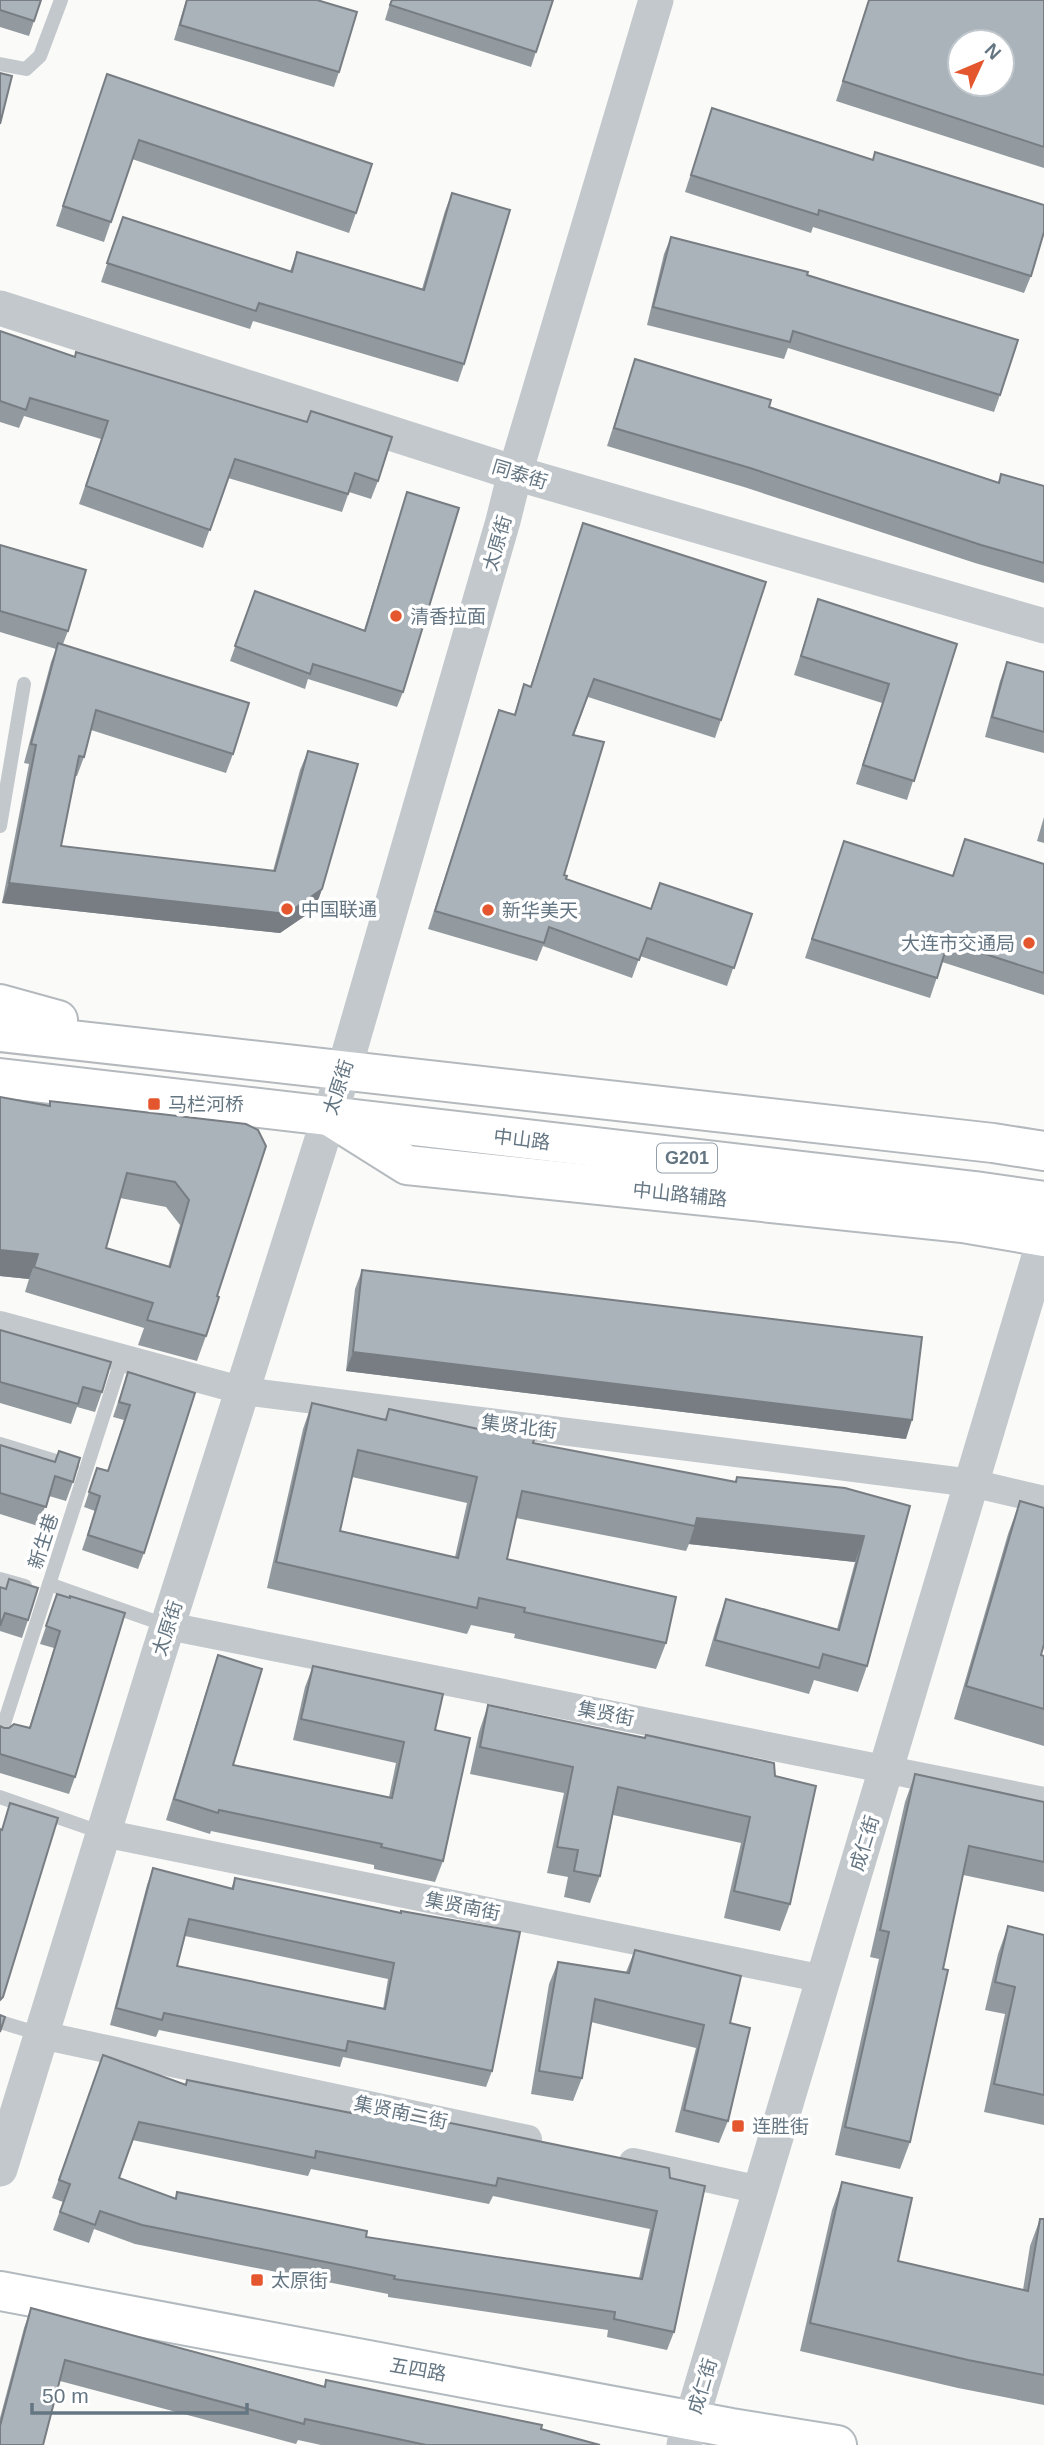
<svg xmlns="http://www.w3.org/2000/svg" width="1044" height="2445" viewBox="0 0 1044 2445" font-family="Helvetica,'Noto Sans SC',sans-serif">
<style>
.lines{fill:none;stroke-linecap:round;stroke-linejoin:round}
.secondary-casing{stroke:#b3babf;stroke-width:42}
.primary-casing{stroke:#b5babe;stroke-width:42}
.trunk-casing{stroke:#b4b9bd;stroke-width:42}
.service{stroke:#c3c8cc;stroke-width:14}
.minor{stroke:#c3c8cc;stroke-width:28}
.tertiary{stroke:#c3c8cc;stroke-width:35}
.secondary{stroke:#fff;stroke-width:38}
.primary{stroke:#fff;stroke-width:38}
.trunk{stroke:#fff;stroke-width:38}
.wall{fill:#929a9f;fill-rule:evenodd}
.shaded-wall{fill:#777d82}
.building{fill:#aab3b9;stroke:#777d82;stroke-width:2;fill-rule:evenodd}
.poi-dot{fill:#e4572e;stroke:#fff;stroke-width:2.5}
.labels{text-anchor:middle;stroke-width:7;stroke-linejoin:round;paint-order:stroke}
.shield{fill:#fff;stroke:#939fa8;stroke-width:2}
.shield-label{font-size:18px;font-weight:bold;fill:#657683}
.street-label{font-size:19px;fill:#657683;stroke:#fff}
.poi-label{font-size:19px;fill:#657683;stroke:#fff;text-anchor:start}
</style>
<rect width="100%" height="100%" fill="#fafaf8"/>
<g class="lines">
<g class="secondary-casing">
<polyline id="secondary" points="0,2291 731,2428 837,2445"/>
</g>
<g class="primary-casing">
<polyline id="primary" points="329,1116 407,1165 963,1223 1044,1237"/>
</g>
<g class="trunk-casing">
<g id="trunk">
<polyline points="0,1004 58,1020"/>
<polyline points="0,1032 993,1143 1044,1151"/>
<polyline points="0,1078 975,1191 1044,1201"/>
</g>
</g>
<g class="service">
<polyline points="0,64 26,69 40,56 61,0"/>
<polyline points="0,826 24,684"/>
<polyline points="0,1444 72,1466"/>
<polyline points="0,1579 25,1586"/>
<polyline points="49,1584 168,1626"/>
<polyline points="0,1736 122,1358"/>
<polyline points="0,1797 103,1833"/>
<polyline points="0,2022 40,2034"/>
</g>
<g class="minor">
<polyline points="0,1325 244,1391 972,1483 1044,1500"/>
<polyline points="168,1626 1044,1801"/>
<polyline points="103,1833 824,1979"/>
<polyline points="41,2035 528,2139"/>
<polyline points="633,2162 760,2190"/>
</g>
<g class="tertiary">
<polyline points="0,308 515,473 1044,626"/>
<polyline points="0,2169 158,1656 344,1070 503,521 515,473 656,0"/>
<polyline points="684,2445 1044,1240"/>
</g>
<use href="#secondary" class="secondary"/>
<use href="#primary" class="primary"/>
<use href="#trunk" class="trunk"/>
</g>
<g class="wall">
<polygon points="0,0 34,21 29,36 0,27"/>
<polygon points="186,0 317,0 339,72 334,87 174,40"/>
<polygon points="391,0 553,0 531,67 385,20"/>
<polygon points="869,0 1044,0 1044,168 836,101"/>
<polygon points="100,94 356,213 349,233 132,159 104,242 56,226"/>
<polygon points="712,108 1031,276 1024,293 813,227 811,233 685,192"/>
<polygon points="452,193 464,364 458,382 253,321 250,329 101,282 123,217 290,271 297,252 422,289 445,211"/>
<polygon points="671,237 807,275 1000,395 994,412 788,348 784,359 647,325 664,254"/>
<polygon points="0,331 378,481 371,499 349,492 342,512 228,478 203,548 79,504 101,439 24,416 19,428 0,422"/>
<polygon points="635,359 769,407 998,482 1001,474 1044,486 1044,583 975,563 744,487 607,446"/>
<polygon points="407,492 403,692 397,707 308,679 305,689 230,661 255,591 364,630"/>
<polygon points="583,523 721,720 715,738 588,697 574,735 564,875 566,879 650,909 752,914 727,986 640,956 632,978 543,946 537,961 428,929 499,710 514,715 524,684 530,687"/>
<polygon points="0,545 68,631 63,644 233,754 226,773 91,730 84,757 77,776 75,776 61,846 273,871 300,770 308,751 322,889 315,909 280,933 2,903 29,764 24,763 51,662 56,649 0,632"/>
<polygon points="818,599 957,644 907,800 856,784 882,703 794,675"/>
<polygon points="1007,662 1044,672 1044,753 985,737 1000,681"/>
<polygon points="1044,817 1044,843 1037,841"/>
<polygon points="965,839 1044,864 1044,995 942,962 930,998 805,958 844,841 952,876"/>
<path d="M0,1097L49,1106L50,1101L246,1124L217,1296L206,1336L197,1361L138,1345L144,1328L25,1292L29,1279L0,1276ZM120,1198L166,1207L180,1225L168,1267L106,1248Z"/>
<polygon points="362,1270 906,1439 346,1371 355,1289"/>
<polygon points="0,1330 102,1392 95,1412 77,1407 71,1424 0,1403"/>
<polygon points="128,1372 144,1553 138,1569 82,1550 95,1511 84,1507 97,1468 108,1471 124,1420 113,1417"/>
<path d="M312,1403L385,1420L389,1409L486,1431L489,1421L533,1443L735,1482L737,1477L910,1506L867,1666L858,1692L814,1680L809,1694L705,1666L717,1625L726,1599L837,1629L855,1562L689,1544L686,1551L516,1518L507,1559L666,1643L656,1669L514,1638L515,1634L471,1625L467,1634L267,1588L303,1429ZM352,1477L467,1503L455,1557L340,1531Z"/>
<polygon points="0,1445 73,1482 66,1501 49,1496 38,1526 0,1514"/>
<polygon points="1020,1501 1041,1655 1044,1656 1044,1746 954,1719 1008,1534"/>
<polygon points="0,1587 28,1620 22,1638 0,1631"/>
<polygon points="57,1594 75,1777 69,1794 0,1773 0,1726 4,1728 29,1728 54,1648 40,1644"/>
<polygon points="218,1655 233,1765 389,1797 396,1763 293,1740 305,1687 313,1666 435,1730 443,1861 435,1882 374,1869 374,1865 211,1831 210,1834 166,1820 211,1676"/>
<polygon points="488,1705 645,1738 774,1763 790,1904 780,1931 724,1918 741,1843 613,1815 600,1876 590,1903 564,1897 568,1877 547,1873 564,1793 470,1774 479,1732"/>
<polygon points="915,1774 1044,1802 1044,1892 963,1875 943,1969 910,2142 900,2169 835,2155 879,1959 870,1957 905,1802"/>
<path d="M153,1868L231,1889L235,1878L401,1913L492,2071L486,2087L343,2057L340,2067L159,2030L156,2037L110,2025L147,1885ZM185,1936L388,1979L383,2009L177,1966Z"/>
<polygon points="1008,1926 1044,1935 1044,2125 984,2112 1005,2014 985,2010 998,1954"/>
<polygon points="635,1950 730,2023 728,2121 719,2143 675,2132 696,2048 591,2022 582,2078 573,2101 531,2094 549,1984 558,1962 626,1972"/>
<path d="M103,2055L185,2084L187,2080L349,2113L353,2103L669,2168L674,2332L667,2350L607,2337L608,2330L388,2297V2294L135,2244L94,2229L89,2243L53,2230L63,2202L52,2198ZM132,2140L308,2176L311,2169L489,2204L493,2196L650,2229L639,2278L366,2237L177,2192L175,2198L119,2178Z"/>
<polygon points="842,2182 898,2261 1023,2290 1030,2246 1040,2219 1044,2219 1044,2405 958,2388 800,2351 832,2210"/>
<polygon points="31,2308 324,2386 326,2380 541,2429 600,2445 321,2445 298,2440 296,2444 60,2381 0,2445 0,2418 24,2328"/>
</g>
<g class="shaded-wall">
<polygon points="9,883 322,889 315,909 280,933 2,903"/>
<polygon points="0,1250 38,1254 29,1279 0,1276"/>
<polygon points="353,1352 912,1420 906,1439 346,1371"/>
<polygon points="697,1518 864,1536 855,1562 689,1544"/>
</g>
<g class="building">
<polygon points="0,0 41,0 34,21 0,10"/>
<polygon points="187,0 317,0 357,12 339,72 180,25"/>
<polygon points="392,0 553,0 536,52 390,5"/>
<path d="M869,0H1044V147L843,81ZM960,42H1002V84H960Z"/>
<polygon points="0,73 12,76 0,124"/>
<polygon points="107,74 372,164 356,213 139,140 111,222 63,206"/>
<polygon points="712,108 873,160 875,152 1044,205 1044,232 1031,276 819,210 818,215 691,175"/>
<polygon points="452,193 510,210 464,364 259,303 256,311 107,263 123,217 292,272 297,252 424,290"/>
<polygon points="671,237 808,272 807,275 1018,340 1000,395 793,331 790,342 653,307"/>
<polygon points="0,331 75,357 76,352 307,422 311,411 392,437 378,481 355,473 348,494 235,459 210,530 86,486 108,421 30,398 26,410 0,401"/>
<polygon points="635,359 771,400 769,407 999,483 1001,474 1044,486 1044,563 981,545 750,468 614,428"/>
<polygon points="407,492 459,508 403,692 313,664 310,674 235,646 255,591 365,631"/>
<polygon points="583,523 766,582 721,720 594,679 573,735 604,742 564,875 567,876 566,879 651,909 660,883 752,914 734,968 647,938 639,960 549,927 544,943 435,911 499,710 515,715 524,684 531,687"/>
<polygon points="0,545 86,570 68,631 0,611"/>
<polygon points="818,599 957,644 914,781 863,765 889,684 801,656"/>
<polygon points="58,643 249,703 233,754 96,710 84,757 79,756 61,846 275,871 308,751 358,764 322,889 287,914 9,883 36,745 31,744"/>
<polygon points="1007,662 1044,672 1044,732 992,717"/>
<polygon points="965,839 1044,864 1044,973 948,942 937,978 812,939 844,841 953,876"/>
<path d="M0,1097L50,1106V1101L246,1124L258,1130L266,1146L217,1296L219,1297L206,1336L147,1320L153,1303L34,1267L38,1254L0,1250ZM127,1173L175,1182L189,1200L170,1267L106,1248Z"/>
<polygon points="362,1270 922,1337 912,1420 353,1352"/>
<polygon points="0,1330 111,1362 102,1392 83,1387 78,1404 0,1382"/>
<polygon points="128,1372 195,1393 144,1553 88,1535 100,1496 89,1492 97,1468 108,1471 130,1405 119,1402"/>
<path d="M312,1403L386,1420L389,1409L487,1431L489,1421L536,1432L533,1443L736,1482L737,1477L845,1488L910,1506L867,1666L823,1654L819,1668L715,1640L726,1599L839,1630L864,1536L697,1518L695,1526L522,1491L507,1559L676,1597L666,1643L524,1612L525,1608L479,1598L477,1608L276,1562ZM358,1450L477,1477L458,1558L340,1531Z"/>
<polygon points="0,1445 55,1462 59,1451 80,1458 73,1482 55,1476 46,1507 0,1493"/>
<polygon points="1020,1501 1044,1508 1044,1644 1041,1655 1044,1656 1044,1709 966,1686"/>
<polygon points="9,1579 38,1588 28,1620 5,1613 0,1626 0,1587 6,1589"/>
<polygon points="57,1594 70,1598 70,1596 125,1613 75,1777 0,1754 0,1726 4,1728 9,1728 14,1724 30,1728 60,1631 46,1626"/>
<polygon points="218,1655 262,1669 233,1765 392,1798 404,1742 301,1719 313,1666 443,1694 435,1730 470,1738 443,1861 381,1847 382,1844 219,1810 218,1813 174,1799"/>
<polygon points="488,1705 645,1738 646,1735 774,1763 775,1776 816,1786 790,1904 734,1891 750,1817 618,1787 600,1876 574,1871 578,1850 557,1847 573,1767 480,1747"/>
<polygon points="915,1774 1044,1802 1044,1862 969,1846 943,1969 948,1970 910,2142 845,2127 889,1932 880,1930"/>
<polygon points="10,1803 58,1818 3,1997 0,2000 0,1829 2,1830"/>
<path d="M153,1868L233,1889L235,1878L401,1913V1911L520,1932L492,2071L348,2041L346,2051L164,2013L162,2020L116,2008ZM189,1919L394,1963L385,2009L177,1966Z"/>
<polygon points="1008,1926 1044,1935 1044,2095 994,2084 1015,1987 995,1982"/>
<polygon points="635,1950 741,1976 730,2023 750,2028 728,2121 684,2110 704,2025 595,1999 582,2078 539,2071 558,1962 629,1973"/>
<polygon points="0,2015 5,2017 0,2032"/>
<path d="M103,2055L186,2085L187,2080L351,2113L353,2103L669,2168L670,2178L705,2186L674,2332L614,2319L615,2312L394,2279L395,2276L142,2225L100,2211L95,2225L60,2212L70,2184L59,2180ZM139,2122L315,2158L316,2151L496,2186L498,2178L657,2211L642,2279L366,2237L367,2231L177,2192L176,2199L119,2178Z"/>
<polygon points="842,2182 912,2198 898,2261 1028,2291 1040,2219 1044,2219 1044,2375 968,2360 810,2323"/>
<polygon points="31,2308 325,2387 326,2380 542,2425 541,2429 600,2445 426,2445 305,2419 304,2424 65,2360 43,2445 0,2445 0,2426"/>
</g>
<g class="poi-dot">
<circle cx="396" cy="616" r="7"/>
<circle cx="287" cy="909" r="7"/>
<circle cx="488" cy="910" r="7"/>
<circle cx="1029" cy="943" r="7"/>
<rect x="147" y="1097" width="14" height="14" rx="3.5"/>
<rect x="731" y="2119" width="14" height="14" rx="3.5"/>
<rect x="250" y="2273" width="14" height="14" rx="3.5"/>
</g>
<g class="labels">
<rect class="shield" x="657" y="1143.5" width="60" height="29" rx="5"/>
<g class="shield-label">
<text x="687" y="1164">G201</text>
</g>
<g class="street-label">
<text transform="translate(520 474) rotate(17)" y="7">同泰街</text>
<text transform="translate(497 543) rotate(-74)" y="7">太原街</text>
<text transform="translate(338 1087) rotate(-72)" y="7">太原街</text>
<text transform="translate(522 1139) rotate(7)" y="7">中山路</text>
<text transform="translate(680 1194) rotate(6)" y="7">中山路辅路</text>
<text transform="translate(519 1426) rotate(7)" y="7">集贤北街</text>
<text transform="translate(43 1541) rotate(-72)" y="7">新生巷</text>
<text transform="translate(167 1628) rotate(-72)" y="7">太原街</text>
<text transform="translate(606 1713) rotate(11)" y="7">集贤街</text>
<text transform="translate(864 1843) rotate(-73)" y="7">成仁街</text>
<text transform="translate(463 1906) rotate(11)" y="7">集贤南街</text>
<text transform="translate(401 2112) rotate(12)" y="7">集贤南二街</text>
<text transform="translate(418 2369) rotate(10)" y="7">五四路</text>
<text transform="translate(702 2386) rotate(-73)" y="7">成仁街</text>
</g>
<g class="poi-label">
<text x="410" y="623">清香拉面</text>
<text x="301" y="916">中国联通</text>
<text x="502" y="917">新华美天</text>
<text x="1015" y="950" text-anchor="end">大连市交通局</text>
<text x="168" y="1111">马栏河桥</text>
<text x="752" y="2133">连胜街</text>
<text x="271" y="2287">太原街</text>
</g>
</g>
<g transform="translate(981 63) rotate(46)"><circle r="33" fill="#ffffff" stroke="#c1c8cd" stroke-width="2"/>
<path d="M0-5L12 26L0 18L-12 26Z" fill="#e4572e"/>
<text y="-10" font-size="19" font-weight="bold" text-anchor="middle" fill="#657683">N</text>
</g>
<path d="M32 2403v10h215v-10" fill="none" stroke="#657683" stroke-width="3.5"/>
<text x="42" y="2403" font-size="21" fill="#657683" stroke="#ffffff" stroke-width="5" paint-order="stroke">50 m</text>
</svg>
